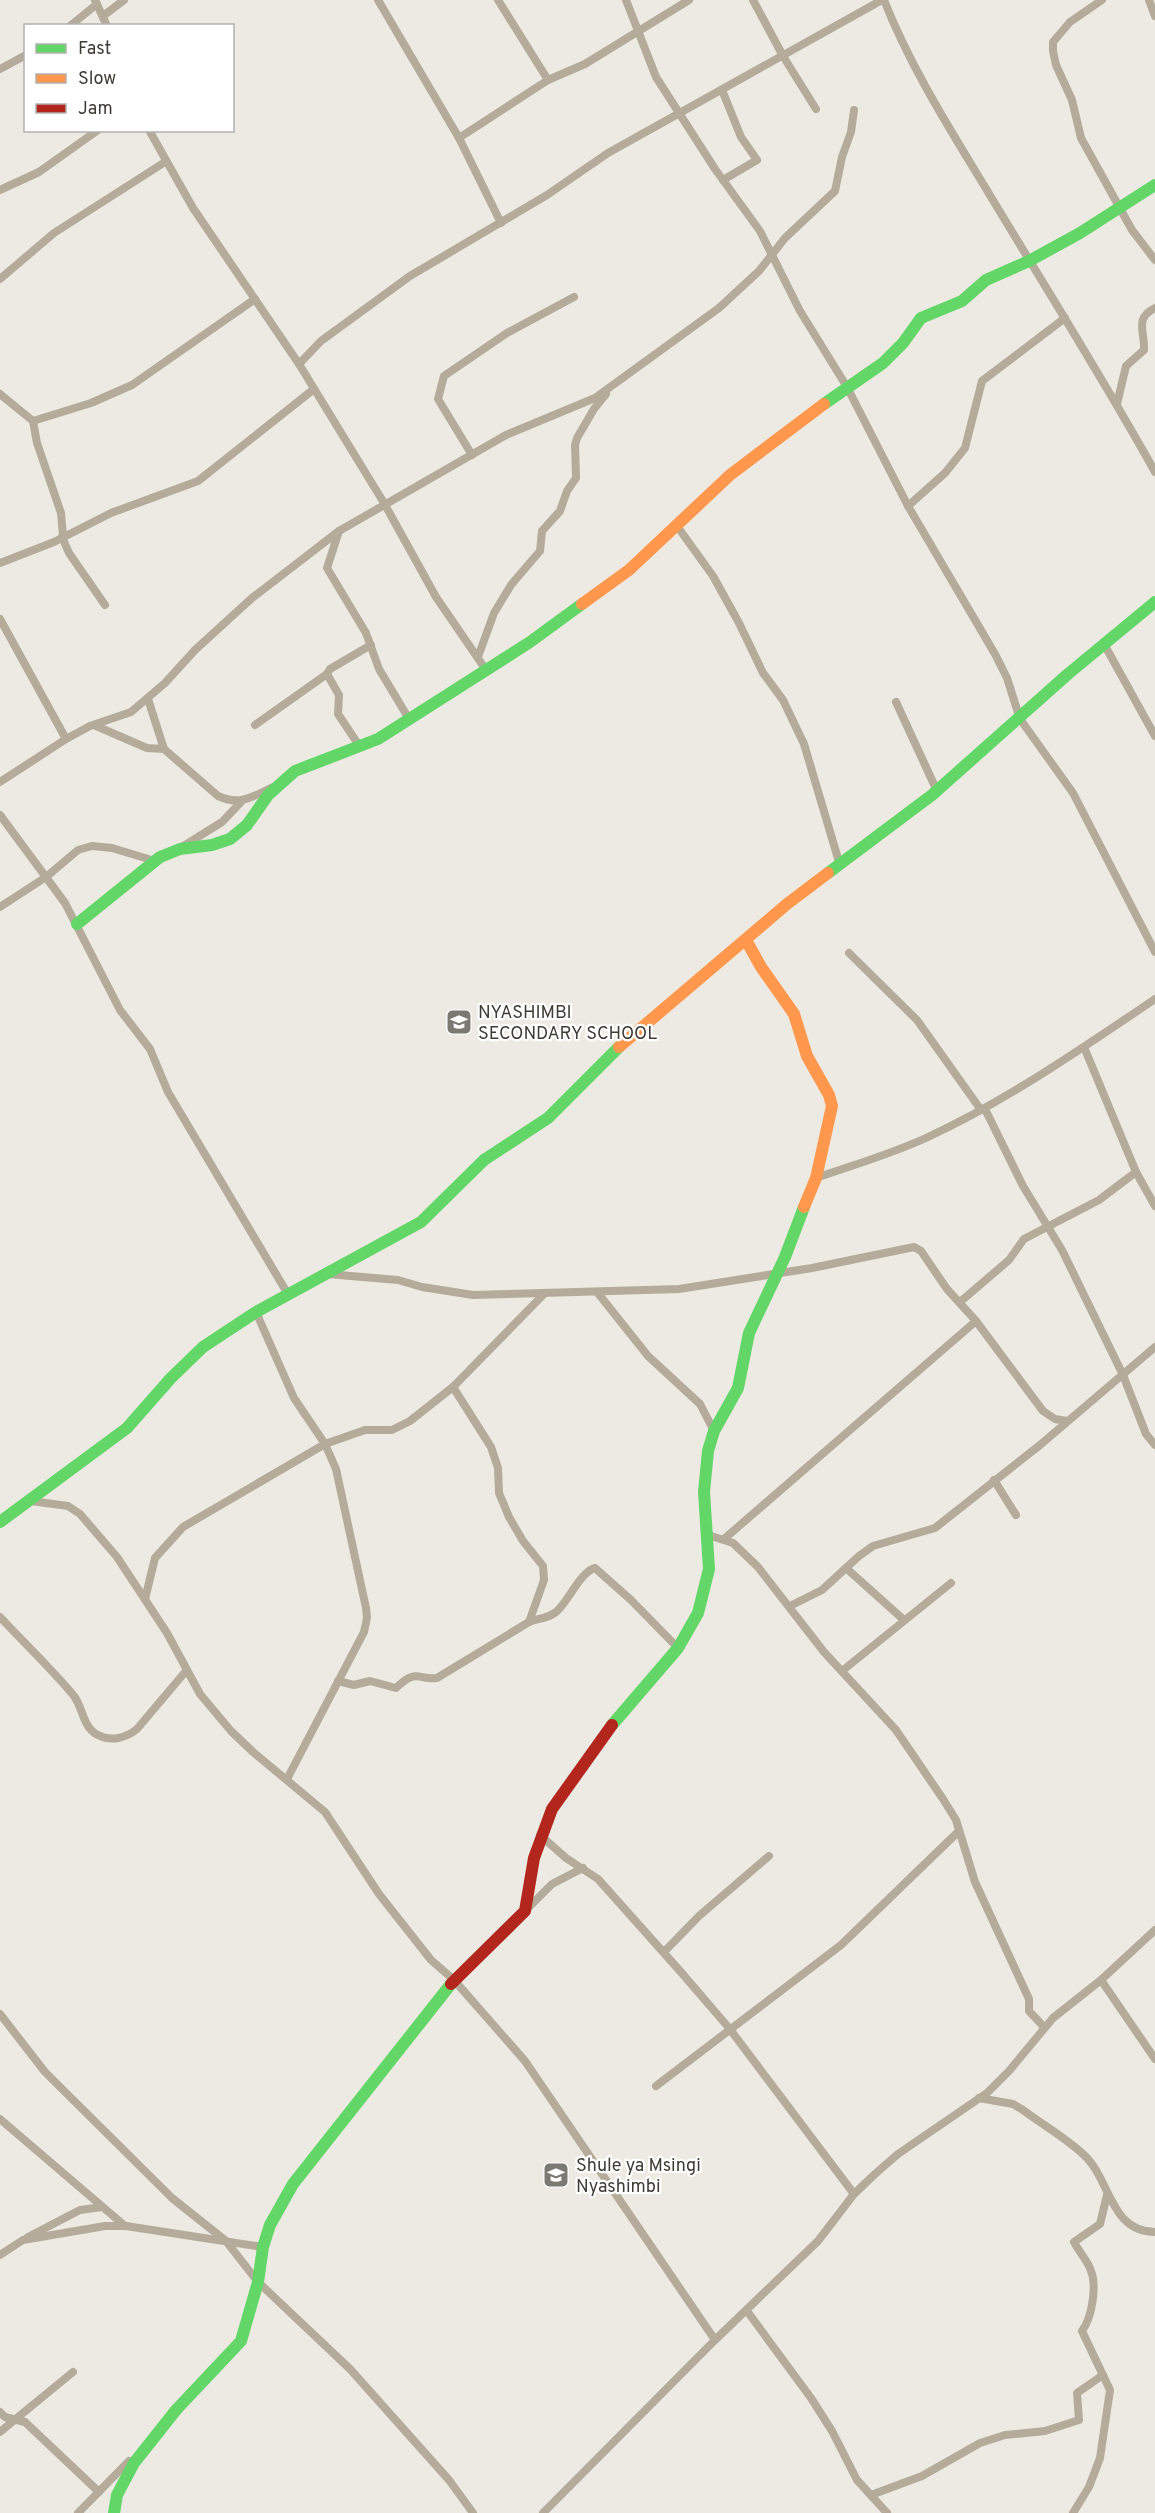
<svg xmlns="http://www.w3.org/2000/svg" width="1155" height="2513" viewBox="0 0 1155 2513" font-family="Overpass,sans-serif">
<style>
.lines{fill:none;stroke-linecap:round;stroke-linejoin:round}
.street{stroke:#b4ab9a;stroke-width:8}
.fast{stroke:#63d668;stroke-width:12}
.slow{stroke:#ff974d;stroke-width:12}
.jam{stroke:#b3261e;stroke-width:12}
.labels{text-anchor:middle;stroke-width:4.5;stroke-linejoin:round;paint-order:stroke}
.poi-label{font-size:18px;fill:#3d3c36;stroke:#fff;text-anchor:start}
</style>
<rect width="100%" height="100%" fill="#eceae2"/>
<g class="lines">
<g class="street">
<polyline points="95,0 107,26"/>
<polyline points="378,0 459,138"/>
<polyline points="498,0 548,80"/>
<polyline points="626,0 656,77 715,169 760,231 800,311 847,387 908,506 995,654 1007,678 1020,719 1073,793 1155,952"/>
<polyline points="753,0 783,56 816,109"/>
<path d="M884,0C910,66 948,126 985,187C1042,282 1101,375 1155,472"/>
<polyline points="1102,0 1070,22 1053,42 1053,51 1056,65 1072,100 1081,138 1132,230 1155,260"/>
<polyline points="1149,0 1155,16"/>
<polyline points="103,16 124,0"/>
<polyline points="70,26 97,4"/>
<polyline points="0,69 26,55"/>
<polyline points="722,90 741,137 757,160 723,180"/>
<polyline points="149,130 193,208 299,364 384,503 436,597 486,670"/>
<polyline points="0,190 39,172 98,130"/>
<polyline points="501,223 459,138 548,80 585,64 689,0"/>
<polyline points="0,279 54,233 165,162"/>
<polyline points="299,364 321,341 410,276 547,195 608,153 882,0"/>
<polyline points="0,394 33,421 37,443 61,513 63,536"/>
<path d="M1117,404L1126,366L1144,350C1145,332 1134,318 1155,308"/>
<polyline points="33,421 91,403 132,385 255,299"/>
<polyline points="472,455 438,399 444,376 507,333 574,297"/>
<polyline points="908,506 945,473 965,448 982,381 1065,318"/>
<polyline points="677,526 713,576 739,623 763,673 783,700 804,744 839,862"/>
<polyline points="339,531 327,568 366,633 379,669 409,719"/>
<polyline points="62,537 69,553 105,605"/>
<polyline points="0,563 54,542 111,513 198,481 314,389"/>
<polyline points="0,619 66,739 90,726 131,712 165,683 195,650 252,598 339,531 506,435 595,398 719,308 759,271 785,238 835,191 842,157 851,132 854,110"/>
<polyline points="1104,644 1155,736"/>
<polyline points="478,657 494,613 511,585 540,551 542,531 560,511 567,491 576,478 575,445 577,438 594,409 606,394"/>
<polyline points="148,699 164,749"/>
<polyline points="896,702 937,791"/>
<polyline points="255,725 327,674"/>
<path d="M96,726L147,748L164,749L218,796C240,806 252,797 273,787"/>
<polyline points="360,747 338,714 339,695 327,674 330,669 371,645"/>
<polyline points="0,782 66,739"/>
<polyline points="0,815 65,903 120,1010 150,1049 168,1092 289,1296"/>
<polyline points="182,847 222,822 241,802"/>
<polyline points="0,907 46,877 78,850 92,846 112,848 155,861"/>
<polyline points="849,953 917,1020 981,1110"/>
<polyline points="1084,1047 1136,1172 1155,1206"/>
<polyline points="985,1109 1023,1186 1062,1250 1123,1375 1146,1434 1155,1445"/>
<path d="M816,1178C853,1165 892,1154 928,1137C1009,1099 1081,1049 1155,999"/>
<polyline points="327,1274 398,1280 422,1287 473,1295 679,1289 812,1268 914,1247 921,1251 947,1289 976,1321 1043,1411 1055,1419 1067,1421"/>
<polyline points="597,1292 648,1356 700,1404 714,1431"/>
<polyline points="960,1302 1009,1260 1024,1239 1099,1200 1136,1172"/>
<polyline points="256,1312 294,1398 325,1444 336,1469 366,1608 367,1618 364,1632 287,1779"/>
<polyline points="453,1387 491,1447 498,1468 499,1493 509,1517 523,1541 543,1566 544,1580 529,1622"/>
<polyline points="994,1480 1016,1515"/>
<polyline points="31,1501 68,1506 80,1514 117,1557 167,1633 200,1694 231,1731 253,1752 325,1812 379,1894 431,1960 454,1980 525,2061 715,2340"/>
<polyline points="708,1535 733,1543 758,1567 824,1652 896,1730 943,1799 956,1820 975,1882 1029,1999 1029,2011 1044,2027"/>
<polyline points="724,1539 976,1321"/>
<polyline points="846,1568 904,1620"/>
<polyline points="145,1599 155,1558 183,1527 325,1444 365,1430 392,1430 410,1421 453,1387 543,1295"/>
<polyline points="790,1606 822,1590 859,1556 873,1546 935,1528 1040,1445 1155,1347"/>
<path d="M0,1617C24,1643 51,1668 74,1696C83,1708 83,1728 98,1735C111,1742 126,1738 137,1729L186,1671"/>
<polyline points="842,1671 951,1583"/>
<path d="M338,1681L354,1685L370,1681L396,1688C417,1667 419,1681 437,1678L529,1622C539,1618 547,1619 556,1612C568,1602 581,1571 595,1568L631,1600L678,1648"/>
<polyline points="540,1835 566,1858 598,1879 680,1971 729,2028 854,2194"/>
<polyline points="526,1910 552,1884 583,1868"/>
<polyline points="664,1952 699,1916 769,1856"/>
<polyline points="1101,1980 1155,2059"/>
<polyline points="0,2014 45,2072 172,2198 226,2241 258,2282 350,2369 449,2480 473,2513"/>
<polyline points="656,2086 841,1945 959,1831"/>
<path d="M979,2098L1013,2104L1023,2110C1043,2125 1066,2138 1084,2155C1111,2180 1110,2232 1155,2232"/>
<polyline points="0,2119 125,2226"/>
<polyline points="28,2237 80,2210 102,2207"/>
<polyline points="0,2255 23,2240 105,2226 126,2226 263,2247"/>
<polyline points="747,2311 811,2398 832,2431 857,2480 887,2513"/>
<polyline points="0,2412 5,2417 25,2422 99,2492"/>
<polyline points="0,2432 73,2372"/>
<polyline points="871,2495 922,2476 980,2443 1005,2435 1045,2431 1079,2420 1077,2393 1103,2375"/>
<polyline points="78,2513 129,2461"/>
<polyline points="543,2513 715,2340 818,2241 854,2194 875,2174 898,2154 987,2093 1009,2071 1053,2018 1101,1980 1155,1930"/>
<path d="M1073,2513L1089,2487L1100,2458L1110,2390L1082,2331C1092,2318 1097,2286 1091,2271C1088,2261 1079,2252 1074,2242L1100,2224L1107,2195"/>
</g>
<g class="fast">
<polyline points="824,404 883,363 903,343 921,318 962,301 986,280 1029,261 1080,233 1155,185"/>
<polyline points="828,873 932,795 1068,674 1155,602"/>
<polyline points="77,924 160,857 180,849 212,845 230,839 247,825 268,795 295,771 378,739 530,642 582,604"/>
<polyline points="0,1522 127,1428 171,1378 203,1347 256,1312 421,1222 484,1160 548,1118 619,1047"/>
<polyline points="612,1725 678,1648 698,1613 709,1569 704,1492 708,1451 714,1431 738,1388 749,1333 785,1257 804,1207"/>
<polyline points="114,2513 117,2495 134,2463 176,2410 241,2341 258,2282 263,2247 270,2225 293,2184 451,1984"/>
</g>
<g class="slow">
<polyline points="582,604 629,570 730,475 824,404"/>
<polyline points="746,940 761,967 794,1014 807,1056 829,1095 832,1106 816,1178 804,1207"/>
<polyline points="619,1047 787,904 828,873"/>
</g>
<polyline class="jam" points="451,1984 525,1911 534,1858 552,1809 612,1725"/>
</g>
<defs>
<g id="school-square" transform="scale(1.35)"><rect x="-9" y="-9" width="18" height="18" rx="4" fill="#7a7972" stroke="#fff"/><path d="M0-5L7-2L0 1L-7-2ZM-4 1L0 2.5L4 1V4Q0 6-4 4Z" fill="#fff"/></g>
</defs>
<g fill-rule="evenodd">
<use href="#school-square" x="459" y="1022"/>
<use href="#school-square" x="556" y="2175"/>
</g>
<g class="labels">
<g class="poi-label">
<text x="478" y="1018">NYASHIMBI<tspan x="478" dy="21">SECONDARY SCHOOL</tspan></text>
<text x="576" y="2171">Shule ya Msingi<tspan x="576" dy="21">Nyashimbi</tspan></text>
</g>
</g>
<rect x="24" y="24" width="210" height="108" fill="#ffffff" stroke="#b1b1af" stroke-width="1.5"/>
<rect x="36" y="44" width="30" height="9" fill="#63d668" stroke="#b1b1af" stroke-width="1.5"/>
<text x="78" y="54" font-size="18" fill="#3d3c36">Fast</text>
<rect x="36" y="74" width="30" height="9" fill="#ff974d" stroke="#b1b1af" stroke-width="1.5"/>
<text x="78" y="84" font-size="18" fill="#3d3c36">Slow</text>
<rect x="36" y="104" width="30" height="9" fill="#b3261e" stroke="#b1b1af" stroke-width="1.5"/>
<text x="78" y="114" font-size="18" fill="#3d3c36">Jam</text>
</svg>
